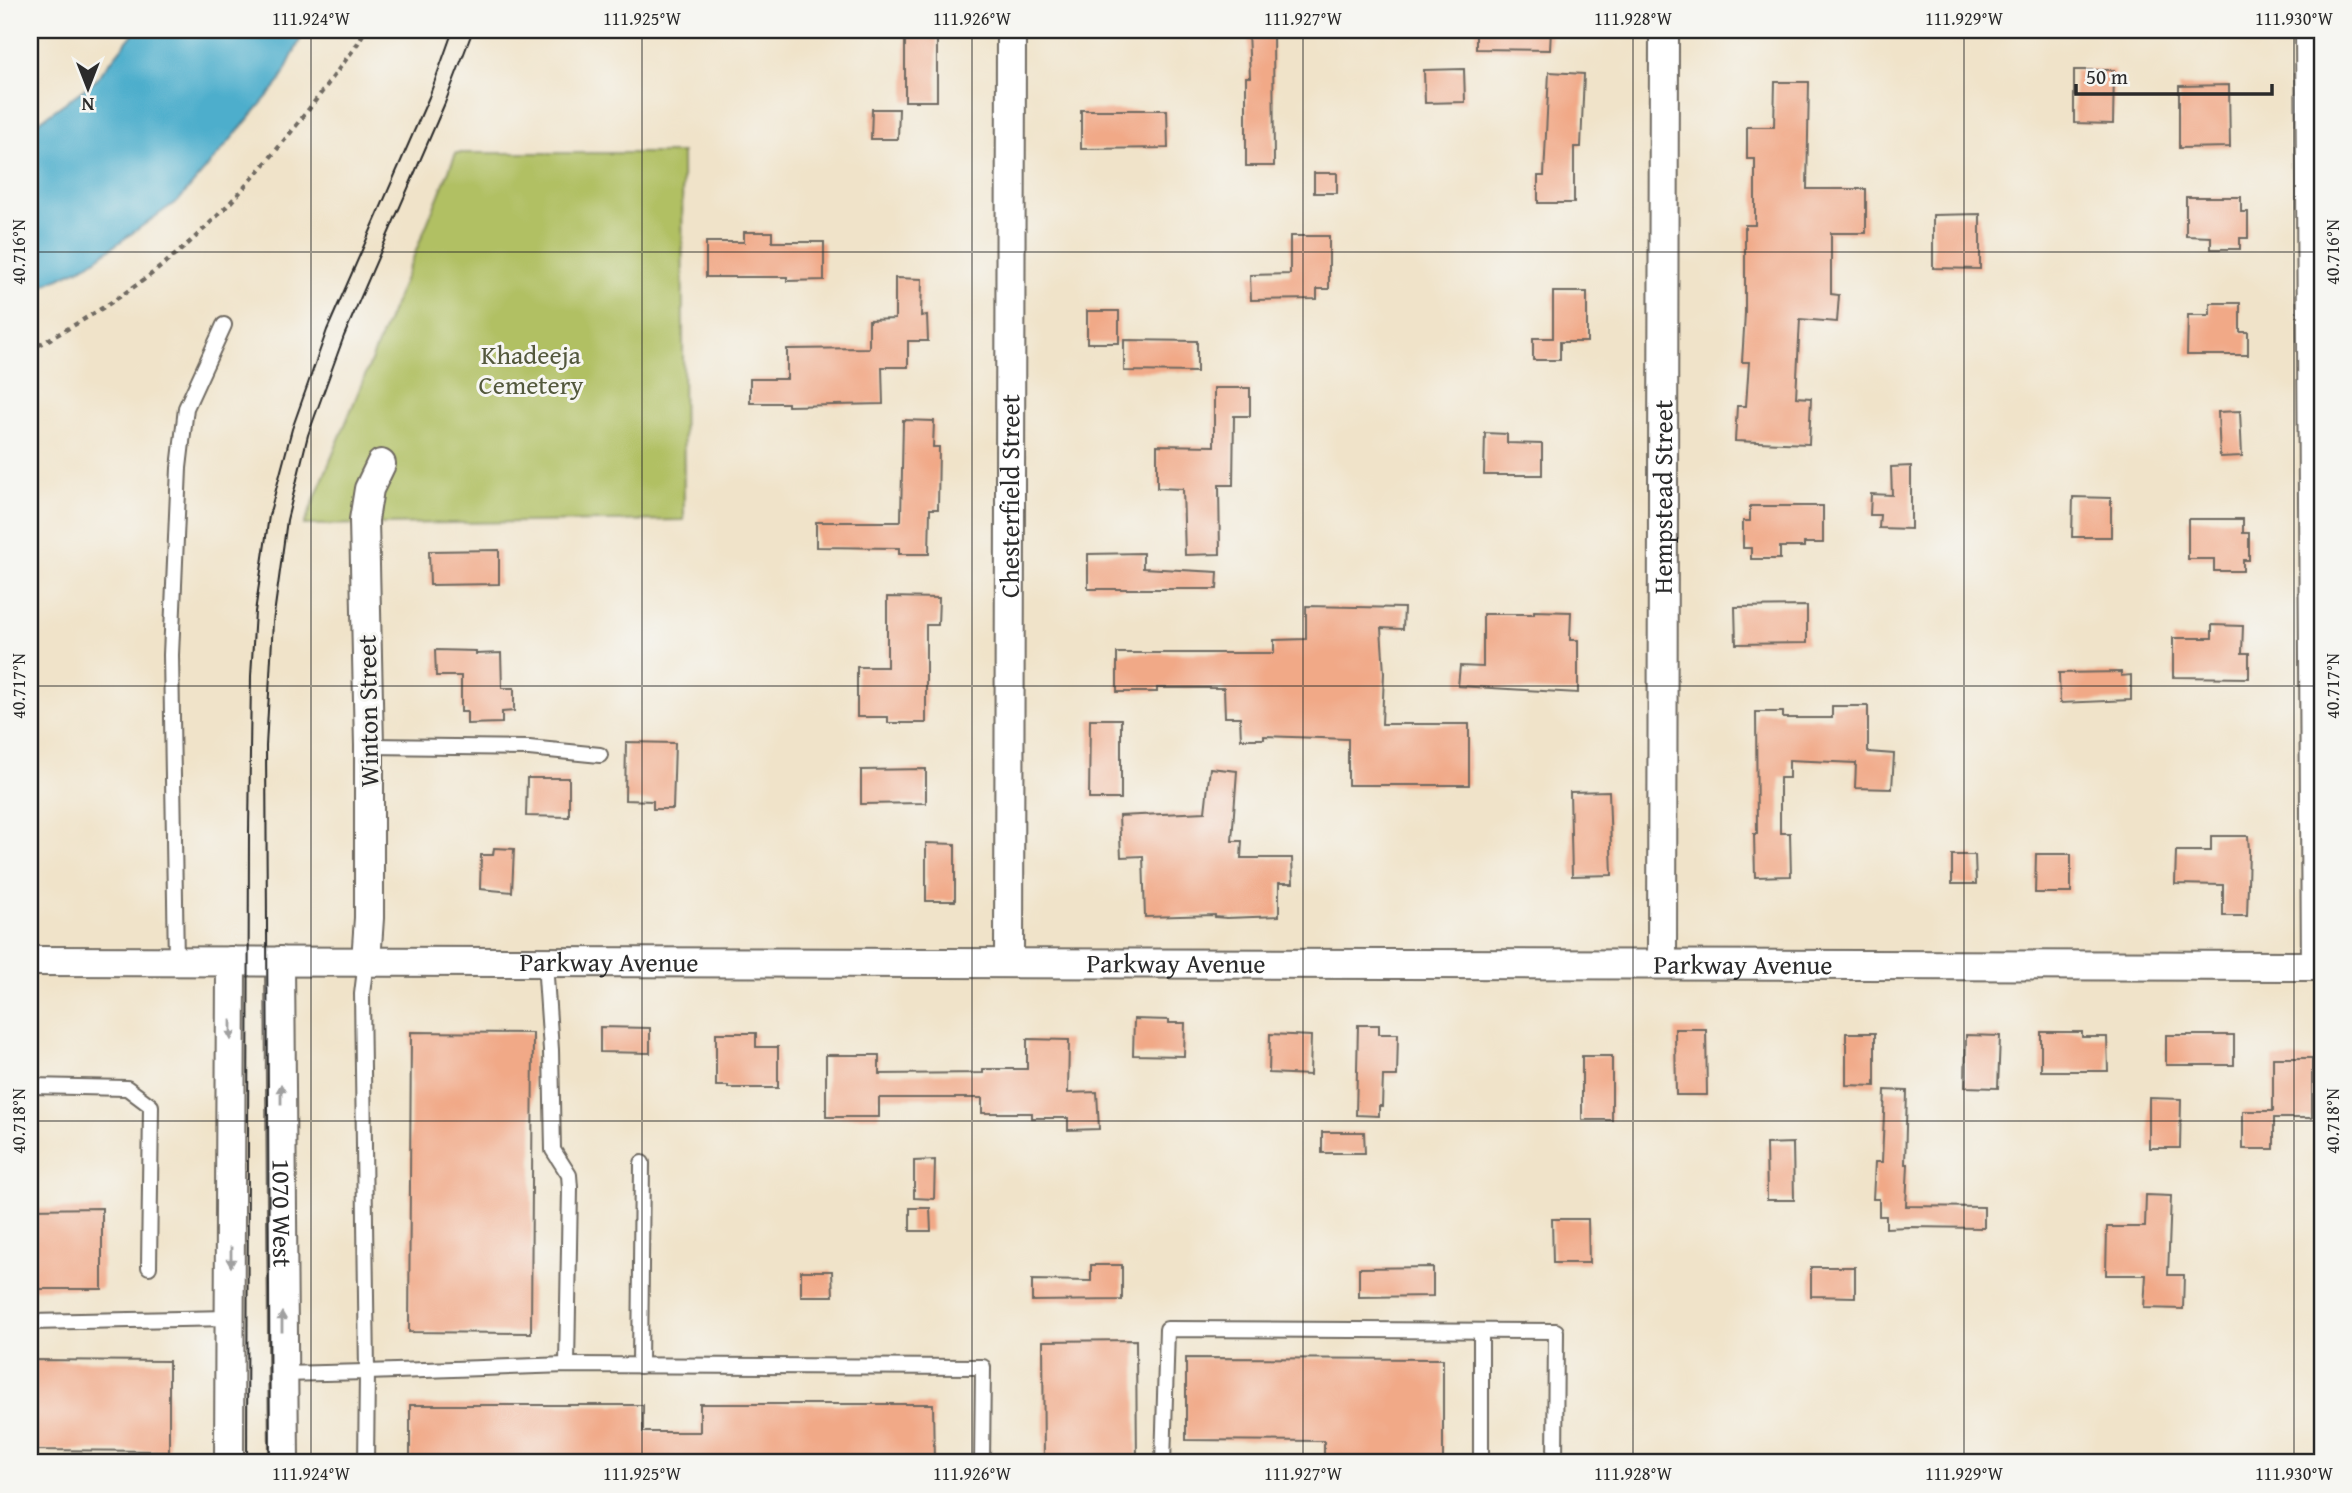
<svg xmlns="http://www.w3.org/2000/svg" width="2352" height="1493" viewBox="0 0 2352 1493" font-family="'Gentium Book Plus',serif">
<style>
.green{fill:#b1c063;stroke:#6e7647;stroke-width:2}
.water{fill:#4daecc;stroke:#3c6c7c;stroke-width:2}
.building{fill:#f1a987}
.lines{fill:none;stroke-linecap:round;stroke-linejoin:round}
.lane-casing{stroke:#706b62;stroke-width:18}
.street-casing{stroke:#706b62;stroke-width:32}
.path{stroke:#706b62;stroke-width:4.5;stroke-dasharray:5 5;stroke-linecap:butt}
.lane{stroke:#fff;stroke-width:14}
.street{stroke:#fff;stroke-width:28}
.tram{stroke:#2b2b2b;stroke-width:2}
.oneway{fill:#a0a0a0}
.ticks{fill:none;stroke:#2b2b2b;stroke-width:2;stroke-opacity:0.45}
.labels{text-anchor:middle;stroke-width:6;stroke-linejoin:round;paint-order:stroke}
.park-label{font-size:26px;fill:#53583c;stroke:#f6f6f2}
.street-label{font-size:26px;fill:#2b2b2b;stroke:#f6f6f2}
.neatline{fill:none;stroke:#2b2b2b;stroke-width:2.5}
.ticks-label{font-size:18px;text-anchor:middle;fill:#2b2b2b}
</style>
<rect width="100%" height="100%" fill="#f6f6f2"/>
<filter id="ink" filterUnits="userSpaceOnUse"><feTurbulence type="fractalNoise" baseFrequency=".0143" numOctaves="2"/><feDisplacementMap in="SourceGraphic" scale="14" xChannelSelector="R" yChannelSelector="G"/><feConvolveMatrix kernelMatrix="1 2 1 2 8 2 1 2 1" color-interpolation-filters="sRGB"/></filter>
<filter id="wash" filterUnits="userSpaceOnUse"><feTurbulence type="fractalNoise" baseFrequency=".00686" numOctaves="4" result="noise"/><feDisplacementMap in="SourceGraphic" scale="28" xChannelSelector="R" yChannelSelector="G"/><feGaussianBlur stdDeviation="1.57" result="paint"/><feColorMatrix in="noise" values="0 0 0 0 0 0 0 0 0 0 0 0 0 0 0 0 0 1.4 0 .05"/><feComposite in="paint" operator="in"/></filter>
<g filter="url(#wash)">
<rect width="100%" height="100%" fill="#f0e3c9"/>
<polygon class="green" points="456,153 682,153 684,520 304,525"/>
<polygon class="water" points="136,30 305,30 279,83 180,199 89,264 30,292 30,128 95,81"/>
<g id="blocks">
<g class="building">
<rect x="905" y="30" width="32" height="71"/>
<polygon points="1273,30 1274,166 1246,166 1246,77 1250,77 1248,31"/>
<polygon points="1476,30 1551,30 1550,50 1476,49"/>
<polygon points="1464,69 1465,102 1425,103 1424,70"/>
<polygon points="2074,70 2114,70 2113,124 2074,123"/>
<polygon points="1549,72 1584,74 1581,147 1574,147 1574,203 1538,203 1538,176 1544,176"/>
<polygon points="1775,82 1809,82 1807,189 1866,189 1866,233 1831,233 1831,294 1839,295 1837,322 1800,319 1796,397 1811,398 1809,444 1735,441 1737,406 1746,406 1749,362 1742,362 1745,313 1745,225 1755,225 1755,159 1747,159 1747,127 1774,127"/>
<polygon points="2229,85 2230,147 2179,148 2179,86"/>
<polygon points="872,109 899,109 898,139 871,139"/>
<polygon points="1081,110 1167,110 1168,148 1081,149"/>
<rect x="1314" y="173" width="23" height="20"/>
<polygon points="2186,197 2241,197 2241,212 2248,212 2248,238 2240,238 2240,249 2211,249 2211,237 2186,236"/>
<polygon points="1980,214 1980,269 1933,268 1933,215"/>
<polygon points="744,232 772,232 772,242 824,242 824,280 787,281 787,277 706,277 706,242 744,242"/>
<polygon points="1290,236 1329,236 1329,289 1317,289 1317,299 1251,300 1250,275 1290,274"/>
<polygon points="895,278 922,279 921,316 927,315 928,341 908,341 908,367 882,367 883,404 788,406 788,403 750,403 750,379 787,379 787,349 869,348 869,320 895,319"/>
<polygon points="1553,292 1587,292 1587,342 1560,342 1560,360 1533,360 1533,338 1553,338"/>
<polygon points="2210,303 2240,303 2240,332 2248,332 2248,355 2187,355 2188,315 2210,315"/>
<rect x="1087" y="311" width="32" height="32"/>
<polygon points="1124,340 1197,341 1197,372 1124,371"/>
<polygon points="1214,388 1250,388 1250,416 1234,416 1233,485 1219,485 1220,554 1185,555 1183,489 1157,488 1157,445 1214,446"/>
<polygon points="2240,411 2242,456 2220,457 2218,412"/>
<polygon points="903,420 934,421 933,447 939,447 938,509 930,509 929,554 899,554 899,548 816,547 816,522 900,522 901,520"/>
<polygon points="1485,433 1507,434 1507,443 1542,444 1542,475 1484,475"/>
<polygon points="1911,466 1911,529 1879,528 1880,515 1870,515 1871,494 1892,495 1891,467"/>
<polygon points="2073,497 2111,498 2111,537 2072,537"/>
<polygon points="1750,506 1823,506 1823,543 1804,543 1804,547 1780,547 1780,559 1751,559 1751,548 1743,548 1743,521 1750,521"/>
<polygon points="2188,519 2243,519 2243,533 2249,533 2249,560 2243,560 2243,571 2214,571 2214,559 2188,559"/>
<polygon points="499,550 499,584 430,585 429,551"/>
<polygon points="1143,553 1143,568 1218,572 1217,589 1088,589 1088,554"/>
<polygon points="887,597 939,598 938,625 926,625 926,723 888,723 888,717 857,717 857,667 887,667"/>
<polygon points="1306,606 1404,608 1403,629 1381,628 1384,673 1382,724 1469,724 1469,785 1348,785 1348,739 1264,736 1264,739 1241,739 1240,717 1225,717 1224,688 1157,688 1157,692 1117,692 1117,653 1274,653 1274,640 1306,639"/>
<polygon points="1807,606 1807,643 1736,644 1735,607"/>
<polygon points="1534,611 1571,612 1570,640 1578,640 1578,693 1458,686 1460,666 1483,667 1483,614 1534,614"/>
<polygon points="2212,625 2243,626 2242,653 2249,653 2249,678 2173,677 2173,638 2212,638"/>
<polygon points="435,650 476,651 476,654 501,653 502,688 514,688 514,711 502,712 502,723 467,724 467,712 461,712 461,676 436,676"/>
<polygon points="2121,672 2121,676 2131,675 2131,700 2060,703 2059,673"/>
<polygon points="1832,706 1868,706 1868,752 1894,754 1892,789 1855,788 1856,763 1789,760 1789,778 1780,778 1780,833 1790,833 1791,876 1755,877 1754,834 1757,834 1756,712 1783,712 1783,718 1832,718"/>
<polygon points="1090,719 1121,719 1121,799 1089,799"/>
<polygon points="626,742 675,743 673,809 653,809 653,801 625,800"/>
<polygon points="1210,768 1237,771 1232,841 1242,841 1241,858 1292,858 1293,883 1279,883 1279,916 1227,918 1215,917 1215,915 1145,917 1143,856 1121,857 1119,816 1205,812"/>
<polygon points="926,769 926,803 861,804 861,770"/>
<polygon points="527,778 569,778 569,817 526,816"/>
<polygon points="1609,791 1612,875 1572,876 1570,792"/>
<polygon points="2211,836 2248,836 2249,851 2247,916 2223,916 2223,885 2175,884 2176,851 2211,851"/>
<polygon points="926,843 955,844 955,901 926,901"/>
<polygon points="494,848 514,849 512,892 480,889 481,855 493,855"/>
<polygon points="2036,854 2071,854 2071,893 2035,893"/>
<polygon points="1952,855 1975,855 1976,884 1952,884"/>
<polygon points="1134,1019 1169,1020 1169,1023 1185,1023 1184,1056 1133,1055"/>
<polygon points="1358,1025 1379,1025 1379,1034 1398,1034 1397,1076 1383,1076 1382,1106 1379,1106 1379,1116 1356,1115"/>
<polygon points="600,1027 650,1028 650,1053 600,1052"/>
<polygon points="1675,1029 1706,1029 1707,1095 1676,1095"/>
<polygon points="411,1032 533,1033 531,1333 409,1332"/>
<polygon points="2041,1032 2082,1032 2082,1037 2107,1037 2108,1071 2041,1071"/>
<polygon points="716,1033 756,1033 756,1047 778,1047 778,1088 728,1088 728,1086 716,1086"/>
<polygon points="1846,1033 1875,1033 1875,1086 1846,1085"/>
<polygon points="1270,1034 1311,1036 1310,1075 1269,1073"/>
<polygon points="1966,1035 2000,1036 1998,1088 1965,1087"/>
<rect x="2166" y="1035" width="68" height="30"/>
<polygon points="1027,1039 1069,1040 1068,1093 1097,1092 1099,1129 1068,1130 1068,1118 1032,1118 1032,1113 982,1113 982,1098 879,1098 879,1117 826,1117 826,1055 879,1055 879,1074 983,1073 983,1069 1027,1069"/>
<rect x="1582" y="1056" width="30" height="64"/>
<polygon points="2273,1058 2312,1058 2312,1118 2274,1118 2274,1149 2243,1149 2243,1111 2273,1111"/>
<polygon points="1885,1090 1907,1091 1905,1164 1908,1164 1906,1206 1984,1207 1984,1228 1908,1227 1886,1228 1886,1216 1879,1216 1879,1199 1873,1199 1875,1162 1882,1162"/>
<polygon points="2149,1098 2181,1099 2180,1148 2149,1148"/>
<polygon points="1322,1132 1364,1132 1365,1153 1322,1153"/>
<polygon points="1793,1143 1794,1200 1767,1200 1766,1144"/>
<polygon points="935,1160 934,1199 914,1198 914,1161"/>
<polygon points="2146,1195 2171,1196 2168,1275 2184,1275 2183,1309 2144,1308 2146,1275 2106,1275 2107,1227 2145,1227"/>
<polygon points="102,1208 102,1289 30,1289 30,1209"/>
<polygon points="910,1208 930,1208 931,1231 910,1231"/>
<polygon points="1552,1219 1588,1219 1589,1263 1553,1263"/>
<polygon points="1091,1265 1122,1265 1122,1300 1032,1301 1032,1280 1091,1281"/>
<polygon points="1433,1267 1433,1296 1359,1297 1359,1268"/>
<polygon points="1811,1267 1855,1267 1855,1297 1811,1296"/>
<polygon points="801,1271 832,1271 833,1296 801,1296"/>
<polygon points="1136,1340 1137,1463 1044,1463 1043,1341"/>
<polygon points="1186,1358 1443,1359 1443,1463 1324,1463 1324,1441 1186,1440"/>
<polygon points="30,1360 169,1361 169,1451 30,1450"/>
<polygon points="700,1404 933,1404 934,1463 410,1463 410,1405 643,1405 643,1432 700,1432"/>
</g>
</g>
</g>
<g filter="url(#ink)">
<use href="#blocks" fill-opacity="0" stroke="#706b62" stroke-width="2"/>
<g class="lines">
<g class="lane-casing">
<g id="lane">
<polyline points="369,746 529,748 600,755"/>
<polyline points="176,961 171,655 179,468 186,408 224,325"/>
<polyline points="366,961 362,994 367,1372 567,1365 983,1367 982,1463"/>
<polyline points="545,962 551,1050 553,1150 569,1175 570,1188 567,1365"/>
<polyline points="30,1086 127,1088 151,1106 149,1267"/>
<polyline points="30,1322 230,1318"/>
<polyline points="640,1366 642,1163"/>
<polyline points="282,1374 367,1372 366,1463"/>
<polyline points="1163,1463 1167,1329 1556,1331 1555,1463"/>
<polyline points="1481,1463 1481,1331"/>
</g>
</g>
<g class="street-casing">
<g id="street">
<polyline points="2310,30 2316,966"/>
<path id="s1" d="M30,961L2322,966"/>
<path id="s2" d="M280,961L284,1463"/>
<polyline points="366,961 369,918 369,746 364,520 369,489 381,464"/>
<path id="s3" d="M1009,963L1011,30"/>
<path id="s4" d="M1662,964L1664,30"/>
<polyline points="229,1463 231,961"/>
</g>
</g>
<path class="path" d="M30,350C66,330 102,310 135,286C226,222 293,132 358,43L365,30"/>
<use href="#lane" class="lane"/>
<use href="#street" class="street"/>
<g class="tram">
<polyline points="247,1463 249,832 251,676 255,612 269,516 292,429 327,330 429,97 453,30"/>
<polyline points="270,1463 266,746 273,622 287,520 308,435 344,336 445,103 473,30"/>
</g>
</g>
<defs><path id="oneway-solid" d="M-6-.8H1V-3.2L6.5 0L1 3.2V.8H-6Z" transform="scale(1.75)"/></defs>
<g class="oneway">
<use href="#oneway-solid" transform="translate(231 1030) rotate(90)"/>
<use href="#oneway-solid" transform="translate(281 1094) rotate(-90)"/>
<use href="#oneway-solid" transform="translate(231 1257) rotate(90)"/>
<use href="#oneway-solid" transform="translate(282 1322) rotate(-90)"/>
</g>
</g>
<path class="ticks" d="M311,30V1463M642,30V1463M972,30V1463M1303,30V1463M1633,30V1463M1964,30V1463M2294,30V1463M30,252H2322M30,686H2322M30,1121H2322"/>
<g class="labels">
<g class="park-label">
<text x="531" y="364">Khadeeja<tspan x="531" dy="30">Cemetery</tspan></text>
</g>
<g class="street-label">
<text dy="9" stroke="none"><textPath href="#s3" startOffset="467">Chesterfield Street</textPath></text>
<text dy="9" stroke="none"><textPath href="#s4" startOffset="467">Hempstead Street</textPath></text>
<text transform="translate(368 711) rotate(-91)" y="9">Winton Street</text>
<text dy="9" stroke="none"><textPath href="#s1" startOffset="579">Parkway Avenue</textPath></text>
<text dy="9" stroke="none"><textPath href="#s1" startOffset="1146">Parkway Avenue</textPath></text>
<text dy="9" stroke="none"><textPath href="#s1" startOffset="1713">Parkway Avenue</textPath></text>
<text dy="9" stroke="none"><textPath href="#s2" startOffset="252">1070 West</textPath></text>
</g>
</g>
<rect width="2352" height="1493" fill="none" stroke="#f6f6f2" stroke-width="77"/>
<g transform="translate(88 88) rotate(180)" stroke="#f6f6f2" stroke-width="5" paint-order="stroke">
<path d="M0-5L12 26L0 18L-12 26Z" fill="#2b2b2b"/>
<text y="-10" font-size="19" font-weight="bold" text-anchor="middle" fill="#2b2b2b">N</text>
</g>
<path d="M2076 84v10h196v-10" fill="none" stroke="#2b2b2b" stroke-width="3.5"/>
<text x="2086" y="84" font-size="21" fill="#2b2b2b" stroke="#f6f6f2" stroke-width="5" paint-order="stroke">50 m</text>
<rect x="38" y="38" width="2276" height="1416" class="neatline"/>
<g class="ticks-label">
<text x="311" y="25">111.924°W</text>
<text x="642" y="25">111.925°W</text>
<text x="972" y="25">111.926°W</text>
<text x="1303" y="25">111.927°W</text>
<text x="1633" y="25">111.928°W</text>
<text x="1964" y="25">111.929°W</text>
<text x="2294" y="25">111.930°W</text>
<text transform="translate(2333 252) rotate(-90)" y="6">40.716°N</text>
<text transform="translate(19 252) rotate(-90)" y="6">40.716°N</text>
<text transform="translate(2333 686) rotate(-90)" y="6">40.717°N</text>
<text transform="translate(19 686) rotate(-90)" y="6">40.717°N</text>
<text transform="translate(2333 1121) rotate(-90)" y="6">40.718°N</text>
<text transform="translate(19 1121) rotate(-90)" y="6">40.718°N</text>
<text x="311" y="1480">111.924°W</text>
<text x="642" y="1480">111.925°W</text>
<text x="972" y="1480">111.926°W</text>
<text x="1303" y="1480">111.927°W</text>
<text x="1633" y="1480">111.928°W</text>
<text x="1964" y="1480">111.929°W</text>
<text x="2294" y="1480">111.930°W</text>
</g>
</svg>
